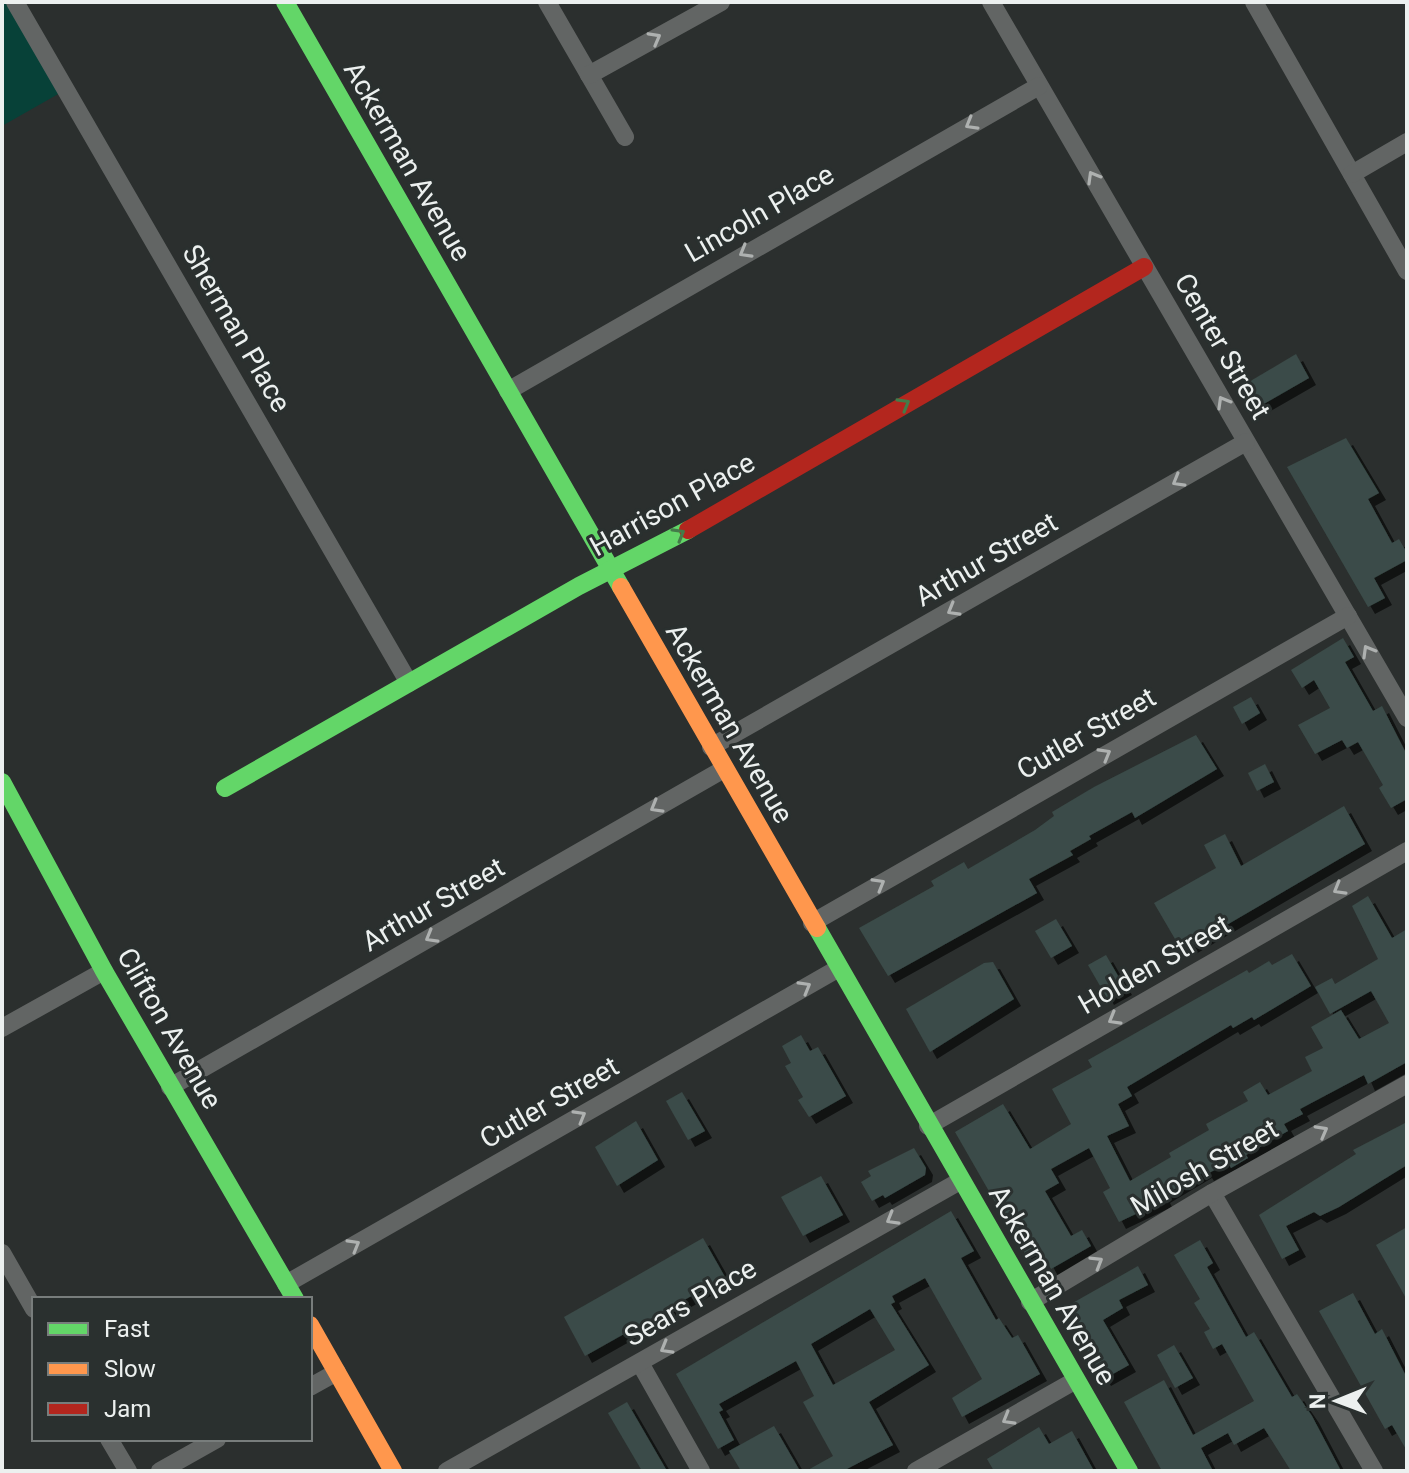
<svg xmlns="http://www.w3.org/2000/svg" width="1409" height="1473" viewBox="0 0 1409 1473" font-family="Roboto,sans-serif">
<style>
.green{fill:#074138}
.building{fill:#3a4b48;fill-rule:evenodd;filter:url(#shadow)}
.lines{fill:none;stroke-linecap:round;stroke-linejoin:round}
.street{stroke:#626564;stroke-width:18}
.fast{stroke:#63d668;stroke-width:18}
.slow{stroke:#ff974d;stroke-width:18}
.jam{stroke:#b3261e;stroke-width:18}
.oneway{stroke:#aeb1b0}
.oneway2{stroke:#447b49}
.labels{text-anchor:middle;stroke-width:6;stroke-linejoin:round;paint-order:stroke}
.street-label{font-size:28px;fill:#ecf0ef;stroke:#2a302f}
</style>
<defs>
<filter id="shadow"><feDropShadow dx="7" dy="7" stdDeviation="0" flood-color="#0009"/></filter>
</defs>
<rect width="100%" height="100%" fill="#2b2f2e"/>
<polygon class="green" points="2,2 15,2 67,89 2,126"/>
<g class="building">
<polygon points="1296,354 1309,378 1255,409 1242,386"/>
<polygon points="1346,438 1379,493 1368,499 1392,543 1399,539 1407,553 1407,560 1374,578 1385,598 1368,607 1287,467"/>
<polygon points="1343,638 1354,657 1345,662 1373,711 1382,706 1407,755 1407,799 1391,808 1379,788 1383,785 1358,742 1347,748 1342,740 1315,754 1298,725 1330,708 1314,680 1302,688 1291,670"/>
<polygon points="1251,697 1260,713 1242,724 1233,707"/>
<polygon points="1196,735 1217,769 1135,818 1132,812 1089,836 1091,839 1070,851 1073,855 1029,879 1037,893 888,976 859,928 934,886 931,881 964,862 968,869 1035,830 1054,816 1052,812 1094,787"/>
<polygon points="1265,764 1274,782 1257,791 1248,773"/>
<polygon points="1344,806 1365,844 1182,951 1154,903 1216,868 1204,845 1225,834 1241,866"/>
<polygon points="1368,896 1392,938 1407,929 1407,1062 1368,1084 1364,1075 1300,1109 1303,1114 1284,1124 1288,1131 1246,1155 1248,1158 1231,1168 1228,1163 1207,1174 1205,1171 1163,1196 1165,1200 1119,1222 1103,1192 1110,1188 1089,1148 1051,1169 1059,1183 1045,1191 1071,1236 1082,1230 1091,1246 1051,1269 1039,1247 1025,1254 955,1132 1003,1104 1030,1149 1071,1124 1052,1089 1092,1067 1088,1060 1247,970 1249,973 1269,961 1272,965 1292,954 1311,986 1254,1020 1252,1017 1233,1028 1231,1025 1127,1087 1132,1096 1118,1104 1129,1126 1107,1136 1130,1181 1171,1157 1169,1153 1209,1130 1206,1124 1248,1101 1243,1092 1260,1082 1268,1095 1312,1071 1305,1057 1323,1048 1311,1027 1341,1010 1359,1039 1389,1023 1371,991 1330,1014 1315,987 1332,978 1335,984 1378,959 1352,906"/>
<polygon points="1056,919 1072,946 1051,958 1035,931"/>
<polygon points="1106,955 1125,988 1107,998 1088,965"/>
<polygon points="993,962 1014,999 930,1052 906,1009 984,963"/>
<polygon points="801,1035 810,1051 818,1047 846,1096 809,1117 798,1100 803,1097 785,1066 791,1063 782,1046"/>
<polygon points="682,1092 705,1131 688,1140 666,1101"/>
<polygon points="636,1121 658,1160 617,1186 595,1147"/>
<polygon points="1407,1122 1407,1165 1339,1207 1320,1216 1314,1212 1286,1226 1299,1250 1282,1259 1259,1215 1356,1154 1353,1150"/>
<polygon points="914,1148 926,1168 925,1175 885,1198 883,1195 872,1201 861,1182 871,1176 868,1171"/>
<polygon points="821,1176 843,1215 803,1236 781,1197"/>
<path d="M951,1211L974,1251L961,1258L996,1320L999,1318L1012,1338L1018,1335L1040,1374L962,1417L952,1398L982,1379L925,1278L892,1296L895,1302L891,1304L929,1365L869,1402L893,1445L843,1471H806L833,1456L803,1402L814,1396L796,1361L719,1404L723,1410L719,1412L734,1440L718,1449L676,1374ZM870,1309L895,1350L833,1385L811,1344Z"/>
<polygon points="1407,1227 1407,1300 1376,1245"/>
<polygon points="703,1238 725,1277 585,1356 564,1317"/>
<polygon points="1200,1240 1213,1263 1207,1267 1246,1337 1254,1332 1292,1397 1297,1394 1312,1416 1341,1471 1291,1471 1264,1428 1234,1445 1228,1433 1201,1448 1213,1471 1162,1471 1124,1402 1164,1380 1193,1435 1254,1401 1222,1344 1213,1349 1204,1332 1210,1329 1194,1303 1200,1299 1174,1255"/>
<polygon points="1138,1266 1148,1285 1119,1300 1123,1308 1103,1320 1129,1365 1104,1379 1062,1309"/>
<polygon points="1353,1293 1375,1334 1382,1329 1407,1378 1407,1451 1392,1425 1385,1429 1319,1311"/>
<polygon points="1174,1345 1193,1378 1175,1388 1157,1355"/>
<polygon points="627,1402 667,1471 642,1471 608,1413"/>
<polygon points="774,1426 800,1471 741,1471 729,1451"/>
<polygon points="1039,1427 1049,1444 1072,1431 1094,1471 994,1471 987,1459"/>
</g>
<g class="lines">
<g class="street">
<polyline points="15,2 409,683"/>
<polyline points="547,2 625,137"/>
<polyline points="991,2 1407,718"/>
<polyline points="1254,2 1407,271"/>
<polyline points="589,75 721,2"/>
<polyline points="1352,174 1407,142"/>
<polyline points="508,391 1039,86"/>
<polyline points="711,747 1246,442"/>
<polyline points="812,923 1348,616"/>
<polyline points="2,1028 104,971"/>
<polyline points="170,1087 724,769"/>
<polyline points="928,1126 1407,851"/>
<polyline points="1212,1193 1374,1471"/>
<polyline points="2,1253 34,1309"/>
<polyline points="286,1284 839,968"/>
<polyline points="1030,1302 1212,1193 1407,1084"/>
<polyline points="640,1363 701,1471"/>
<polyline points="310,1387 337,1372"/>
<polyline points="109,1439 128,1471"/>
<polyline points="160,1471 217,1439"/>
<polyline points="447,1471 960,1181"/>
<polyline points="916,1471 1076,1380"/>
</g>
<g class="fast">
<polyline points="285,2 621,587"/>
<polyline points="2,782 104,971 295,1299"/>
<polyline points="225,788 579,586 688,530"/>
<polyline points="817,928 1129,1471"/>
</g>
<g class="slow">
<polyline points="621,587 817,928"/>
<polyline points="310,1325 393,1471"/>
</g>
<polyline class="jam" points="688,530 1144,267"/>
</g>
<defs><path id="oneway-chevron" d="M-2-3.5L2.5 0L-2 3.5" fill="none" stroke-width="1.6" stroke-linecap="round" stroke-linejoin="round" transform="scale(2)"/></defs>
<g class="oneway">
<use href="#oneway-chevron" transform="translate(655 38) rotate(-29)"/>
<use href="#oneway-chevron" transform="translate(971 124) rotate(150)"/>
<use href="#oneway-chevron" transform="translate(1093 177) rotate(-120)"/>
<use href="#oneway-chevron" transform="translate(745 252) rotate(150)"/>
<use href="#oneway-chevron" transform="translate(1223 402) rotate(-120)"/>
<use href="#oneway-chevron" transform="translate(1178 481) rotate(150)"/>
<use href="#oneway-chevron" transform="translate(953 610) rotate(150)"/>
<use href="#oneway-chevron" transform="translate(1368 651) rotate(-120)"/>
<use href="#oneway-chevron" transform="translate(1105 754) rotate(-30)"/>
<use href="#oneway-chevron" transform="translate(656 807) rotate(150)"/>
<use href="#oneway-chevron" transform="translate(879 884) rotate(-30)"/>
<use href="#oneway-chevron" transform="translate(1339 889) rotate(150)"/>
<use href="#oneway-chevron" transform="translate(431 937) rotate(150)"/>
<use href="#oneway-chevron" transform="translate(805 987) rotate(-30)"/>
<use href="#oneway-chevron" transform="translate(1114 1019) rotate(150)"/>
<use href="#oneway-chevron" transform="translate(580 1116) rotate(-30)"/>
<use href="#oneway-chevron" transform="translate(1322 1131) rotate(-29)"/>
<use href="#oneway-chevron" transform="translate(892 1219) rotate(150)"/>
<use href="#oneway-chevron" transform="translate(354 1245) rotate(-30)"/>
<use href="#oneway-chevron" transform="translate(1097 1262) rotate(-31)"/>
<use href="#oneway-chevron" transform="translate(666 1348) rotate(150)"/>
<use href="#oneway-chevron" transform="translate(1008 1419) rotate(150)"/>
</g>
<g class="oneway2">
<use href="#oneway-chevron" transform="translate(904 404) rotate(-30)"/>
<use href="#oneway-chevron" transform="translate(679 534) rotate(-30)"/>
</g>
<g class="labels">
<g class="street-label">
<text transform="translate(408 161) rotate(60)" y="10">Ackerman Avenue</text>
<text transform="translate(759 213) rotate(-30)" y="10">Lincoln Place</text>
<text transform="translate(237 328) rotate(60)" y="10">Sherman Place</text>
<text transform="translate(1223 346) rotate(60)" y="10">Center Street</text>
<text transform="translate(672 504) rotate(-29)" y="10">Harrison Place</text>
<text transform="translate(986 559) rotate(-30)" y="10">Arthur Street</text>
<text transform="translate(730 723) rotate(60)" y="10">Ackerman Avenue</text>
<text transform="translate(1086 733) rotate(-30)" y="10">Cutler Street</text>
<text transform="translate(433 904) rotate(-30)" y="10">Arthur Street</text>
<text transform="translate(1154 964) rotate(-30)" y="10">Holden Street</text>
<text transform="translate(170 1028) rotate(60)" y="10">Clifton Avenue</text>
<text transform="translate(549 1102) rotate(-30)" y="10">Cutler Street</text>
<text transform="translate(1204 1167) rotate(-30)" y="10">Milosh Street</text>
<text transform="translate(1053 1285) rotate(60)" y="10">Ackerman Avenue</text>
<text transform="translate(690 1302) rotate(-30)" y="10">Sears Place</text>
</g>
</g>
<rect width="1409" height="1473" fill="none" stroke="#ecf0ef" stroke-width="8"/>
<rect x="32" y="1297" width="280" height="144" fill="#2a302f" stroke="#787d7c" stroke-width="2"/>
<rect x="48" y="1323" width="40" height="12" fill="#63d668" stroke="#787d7c" stroke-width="2"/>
<text x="104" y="1337" font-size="24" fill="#ecf0ef">Fast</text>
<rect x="48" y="1363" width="40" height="12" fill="#ff974d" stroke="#787d7c" stroke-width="2"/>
<text x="104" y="1377" font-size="24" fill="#ecf0ef">Slow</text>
<rect x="48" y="1403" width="40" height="12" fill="#b3261e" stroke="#787d7c" stroke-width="2"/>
<text x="104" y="1417" font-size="24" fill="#ecf0ef">Jam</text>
<g transform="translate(1337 1401) rotate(269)" stroke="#2a302f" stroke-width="6" paint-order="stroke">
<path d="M0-6L14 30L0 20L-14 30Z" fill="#ecf0ef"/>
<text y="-12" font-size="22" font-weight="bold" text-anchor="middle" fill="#ecf0ef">N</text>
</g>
</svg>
